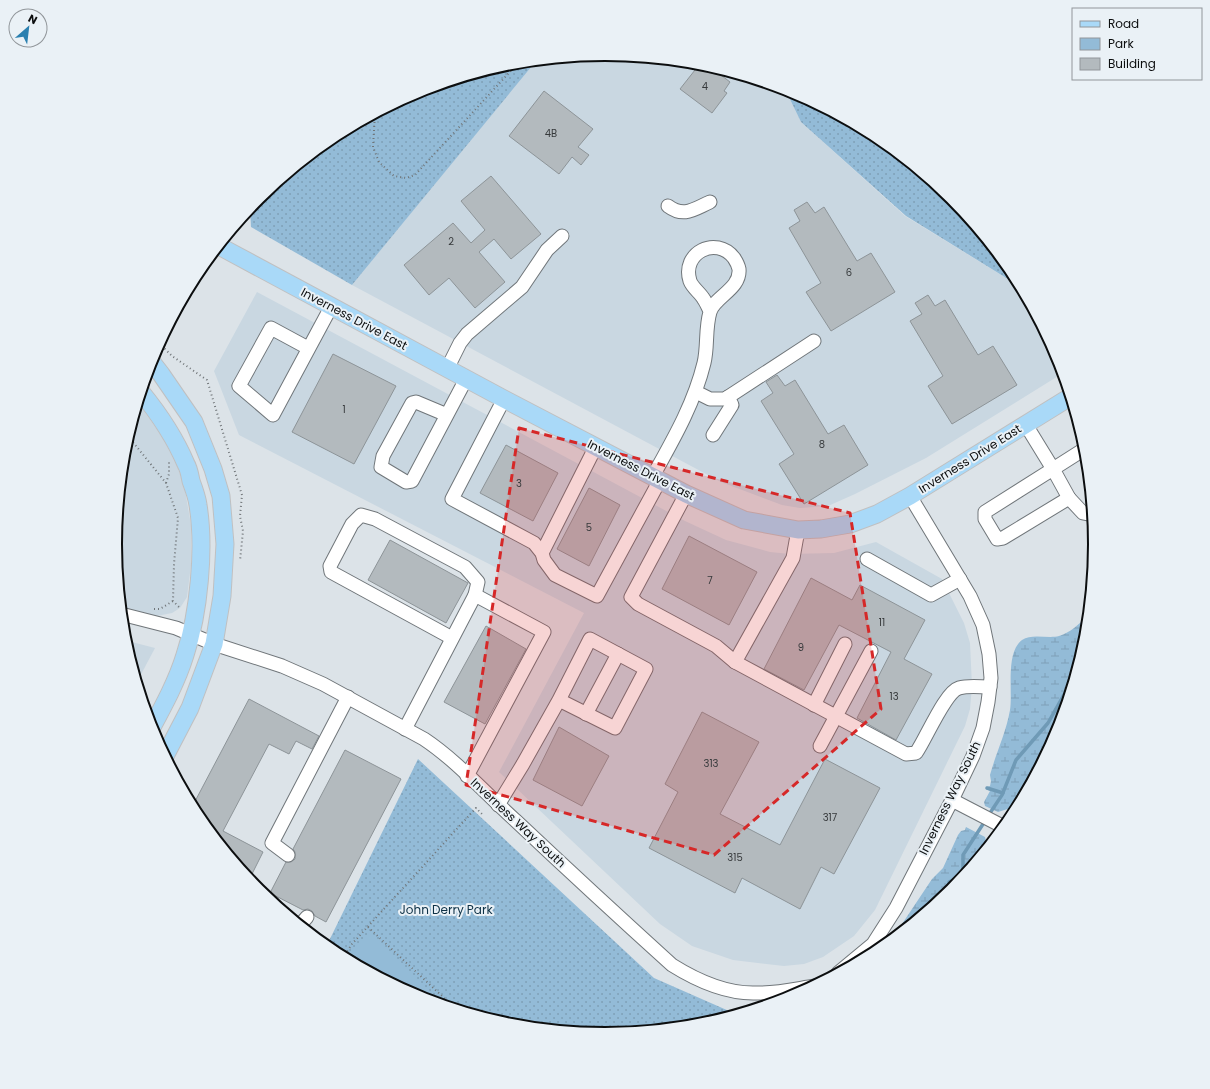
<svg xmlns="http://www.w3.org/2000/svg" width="1210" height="1089" viewBox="0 0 1210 1089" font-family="Poppins,sans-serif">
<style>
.built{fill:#c9d7e1}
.green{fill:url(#green-dots)}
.wetland{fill:url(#wetland-marsh)}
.pitch{fill:#93bbd7}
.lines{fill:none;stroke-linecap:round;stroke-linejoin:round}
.stream{stroke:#6f9ab6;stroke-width:3.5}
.building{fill:#b3babe;stroke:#8d9498}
.minor-casing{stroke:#70767a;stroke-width:15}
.major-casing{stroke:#c0c0c1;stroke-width:19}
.path{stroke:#707578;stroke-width:2;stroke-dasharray:1 3;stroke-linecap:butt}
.minor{stroke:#fff;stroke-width:13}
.major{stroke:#a9d9f8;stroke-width:17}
.marked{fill:#d62828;fill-opacity:0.2;stroke:#d62828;stroke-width:3;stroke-dasharray:8 5;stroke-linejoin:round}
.labels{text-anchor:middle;stroke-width:4;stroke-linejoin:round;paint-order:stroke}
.number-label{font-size:10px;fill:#36393b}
.street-label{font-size:12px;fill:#0c0e0f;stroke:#eaf1f6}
.park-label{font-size:12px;fill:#0d3146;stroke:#eaf1f6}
.rim{fill:none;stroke:#0c0e0f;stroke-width:2}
</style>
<defs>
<pattern id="green-dots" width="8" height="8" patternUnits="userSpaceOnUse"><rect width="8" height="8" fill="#93bbd7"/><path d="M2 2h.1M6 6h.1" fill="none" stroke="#7ea0b7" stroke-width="1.8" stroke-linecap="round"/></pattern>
<pattern id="wetland-marsh" width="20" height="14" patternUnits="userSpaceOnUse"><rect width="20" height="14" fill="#93bbd7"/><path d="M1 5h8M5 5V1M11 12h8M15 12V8" fill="none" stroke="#7ea0b7"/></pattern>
</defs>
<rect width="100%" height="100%" fill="#dce3e8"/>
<g class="built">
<polygon points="605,54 701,63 785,89 801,122 905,216 1021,287 1058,357 1063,373 926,458 855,494 828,506 800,508 782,505 721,482 352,285 535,61"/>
<polygon points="257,292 685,521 726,540 770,552 790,554 834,553 876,542 942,579 964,623 970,643 972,686 970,709 965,726 875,910 854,936 823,957 804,964 784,966 733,960 692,946 660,924 499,772 584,613 239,435 214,371"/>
<polygon points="138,403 167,443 175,459 185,490 191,525 191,565 187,597 180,608 172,613 157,616 121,607 115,544 124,449"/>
<polygon points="124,640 155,648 137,682"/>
</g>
<g class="green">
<polygon points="536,61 352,285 251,227 250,208 258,198 333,137 418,91 510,63"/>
<polygon points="785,89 793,91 878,137 952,198 1013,272 1021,287 906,216 801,122"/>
<polygon points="418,759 654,978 729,1011 753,1010 700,1026 605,1035 509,1026 417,998 332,952 326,947"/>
</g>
<g class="wetland">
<path d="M1089,615L1086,640L1058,732L1017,809L1011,808L998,812L985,806L984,802L990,791L986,789L987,787L990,786L991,781L990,775C996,753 1006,733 1010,710C1013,692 1005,653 1022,640C1032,633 1048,639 1059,636C1070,633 1080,623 1089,615Z"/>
<polygon points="966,827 985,837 987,845 975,863 952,891 890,942 932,879 943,868 958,835 961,831 965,830"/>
</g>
<polygon class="pitch" points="369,934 443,1005 417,998 347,960 349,955"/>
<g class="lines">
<g class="stream">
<polyline points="987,788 1003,793"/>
<polyline points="988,816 1002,795 1016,760 1048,723 1075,675 1075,659 1081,658"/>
<polyline points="950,893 949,882 963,875 963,855 985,821"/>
</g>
</g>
<g class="building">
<polygon points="684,62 701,63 709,66 730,82 724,91 727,93 712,113 680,89 695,70"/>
<polygon points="544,91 593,129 578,147 589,155 581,165 572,157 559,174 509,136"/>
<polygon points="491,176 541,234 511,259 494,239 479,252 505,282 475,308 449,278 429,295 404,265 453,223 471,243 485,230 461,201"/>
<polygon points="807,202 815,213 824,207 857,261 871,253 895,292 831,331 806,292 821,283 789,228 800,221 794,210"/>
<polygon points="928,295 935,306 945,300 978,355 993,346 1017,385 952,424 928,386 943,376 910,321 922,314 915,303"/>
<polygon points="333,354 396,386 354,464 292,432"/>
<polygon points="777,375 785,386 795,380 828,434 844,425 868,465 804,504 779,464 794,454 761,401 773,393 766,382"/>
<polygon points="506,445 558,473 533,521 480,493"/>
<polygon points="589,488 620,505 589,566 557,549"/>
<polygon points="689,536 757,572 729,625 662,589"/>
<polygon points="390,540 468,583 446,623 368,580"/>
<polygon points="811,578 852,600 860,585 925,620 904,659 932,674 896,740 857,718 891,652 839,625 804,690 764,669"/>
<polygon points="486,626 526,649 485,724 444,702"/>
<polygon points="249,699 319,736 312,749 296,741 289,754 269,744 223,831 263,852 249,880 197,817 192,807"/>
<polygon points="702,712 759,742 720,814 780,845 825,759 880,788 834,874 821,867 800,909 742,878 735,893 649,848 678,792 665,784"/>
<polygon points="559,727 609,756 582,806 533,780"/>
<polygon points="345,750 401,779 326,922 315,916 312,911 308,909 303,910 270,893 286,862 291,862 295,859 295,852 293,849"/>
</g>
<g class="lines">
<g class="minor-casing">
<g id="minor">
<path d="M668,206C684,218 694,209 710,202"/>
<polyline points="308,348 271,328 239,386 273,415 331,307"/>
<polyline points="447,369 460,343 467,334 522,287 547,250 562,236"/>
<polyline points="696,392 710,399 725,399 814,341"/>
<polyline points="504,399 452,499 534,543 542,553 544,560 555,575 597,596 660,480"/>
<polyline points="447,415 416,402 412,403 383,456 381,467 406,482 412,481 466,379"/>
<polyline points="1026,425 1053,469 1086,448"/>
<polyline points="713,435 732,405 728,397"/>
<polygon points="1053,469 1069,498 1003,538 997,539 985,519 985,512"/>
<path d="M653,476C673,440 694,404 704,363C708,347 705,329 710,312C714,297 741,289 739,269C738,264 736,261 734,258C716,235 681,253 690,281C692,287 700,293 703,298C706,302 708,307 710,311"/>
<path d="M686,494L631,597L638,604L716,646L735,662L906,754L916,753C926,739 945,692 959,688C969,685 980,687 990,687"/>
<polyline points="1069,498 1083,513 1093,515"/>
<polyline points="542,553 596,446"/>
<polyline points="867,559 931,595 960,579"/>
<path d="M121,614L176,628L214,644L282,666L323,684L424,739C457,761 485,793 515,820C567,869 619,917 672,965C696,980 725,993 753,993C774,994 795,989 815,986"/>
<polyline points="452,638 331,572 330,566 352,524 361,515 375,519 465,567 478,582 475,595"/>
<polyline points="735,662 793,558 798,530"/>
<polyline points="814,705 845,644"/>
<polyline points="586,714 618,654"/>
<polyline points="405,729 475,595 544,632 467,776"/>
<polyline points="820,746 871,651"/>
<polyline points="952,800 1004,827"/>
<polyline points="498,805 523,764 559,700 615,728 646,669 590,639 559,700"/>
<polyline points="288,855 272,843 348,697"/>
<polyline points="300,925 307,917"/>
<polyline points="838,973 873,944 896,908 952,800 973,756 983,728 988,702 991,678 989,654 983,625 970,596 910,496"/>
</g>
</g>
<g class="major-casing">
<g id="major">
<polyline points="219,246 504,399 686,494 744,520 798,530 821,529 850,524 877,514 910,496 1070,397"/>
<polyline points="151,361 161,374 194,422 213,469 221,496 225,544 222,596 214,644 190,708 165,756"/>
<path d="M141,392C159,414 175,438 186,464C189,469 190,476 191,481C194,489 197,497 198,505C205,548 199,613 185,655C177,681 164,705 151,729"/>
</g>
</g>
<g class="path">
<polyline points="375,114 373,147 379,162 394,176 406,178 415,175 519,62"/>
<polyline points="159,343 172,356 207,380 242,495 240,516 243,531 240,561"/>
<polyline points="128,436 166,483 178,518 174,564 173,601 180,608"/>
<polyline points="166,483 169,474 169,461"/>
<polyline points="154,609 160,609 173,601"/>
<polyline points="368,927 457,1010"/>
<polyline points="343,958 352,944 476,808 484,816"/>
</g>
<use href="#minor" class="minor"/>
<use href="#major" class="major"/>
</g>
<path class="marked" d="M519,428L850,513L881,709L714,855L466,785Z"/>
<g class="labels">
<g class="number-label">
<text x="705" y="90">4</text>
<text x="551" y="137">4B</text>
<text x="451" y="245">2</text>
<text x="849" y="276">6</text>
<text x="344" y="413">1</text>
<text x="822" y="448">8</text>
<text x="519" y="487">3</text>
<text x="589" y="531">5</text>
<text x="710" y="584">7</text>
<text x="882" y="626">11</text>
<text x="801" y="651">9</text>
<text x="894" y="700">13</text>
<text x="711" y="767">313</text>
<text x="830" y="821">317</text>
<text x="735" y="861">315</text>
</g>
<g class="street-label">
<text transform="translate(354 319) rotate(28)" y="4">Inverness Drive East</text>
<text transform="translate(970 459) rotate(-32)" y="4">Inverness Drive East</text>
<text transform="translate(641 470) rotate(27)" y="4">Inverness Drive East</text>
<text transform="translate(950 798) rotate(-64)" y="4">Inverness Way South</text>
<text transform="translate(518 823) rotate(43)" y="4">Inverness Way South</text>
</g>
<g class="park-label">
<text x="446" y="914">John Derry Park</text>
</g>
</g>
<path d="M0 0H1210V1089H0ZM122 544a483 483 0 1 1 966 0a483 483 0 1 1-966 0Z" fill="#eaf1f6" fill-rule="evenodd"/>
<path class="rim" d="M122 544a483 483 0 1 1 966 0a483 483 0 1 1-966 0Z"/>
<rect x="1072" y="8" width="130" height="72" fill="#eaf1f6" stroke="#91969a"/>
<rect x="1080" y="21" width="20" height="6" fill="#a9d9f8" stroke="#91969a"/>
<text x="1108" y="28" font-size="12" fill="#0c0e0f">Road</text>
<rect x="1080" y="38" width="20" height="12" fill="#93bbd7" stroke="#91969a"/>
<text x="1108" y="48" font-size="12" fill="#0c0e0f">Park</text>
<rect x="1080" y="58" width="20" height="12" fill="#b3babe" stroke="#91969a"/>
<text x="1108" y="68" font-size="12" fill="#0c0e0f">Building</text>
<g transform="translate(28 28) rotate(28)"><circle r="19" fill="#eaf1f6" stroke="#91969a"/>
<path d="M0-3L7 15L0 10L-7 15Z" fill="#2b80b0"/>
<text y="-6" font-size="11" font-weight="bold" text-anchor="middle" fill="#0c0e0f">N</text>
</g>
</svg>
